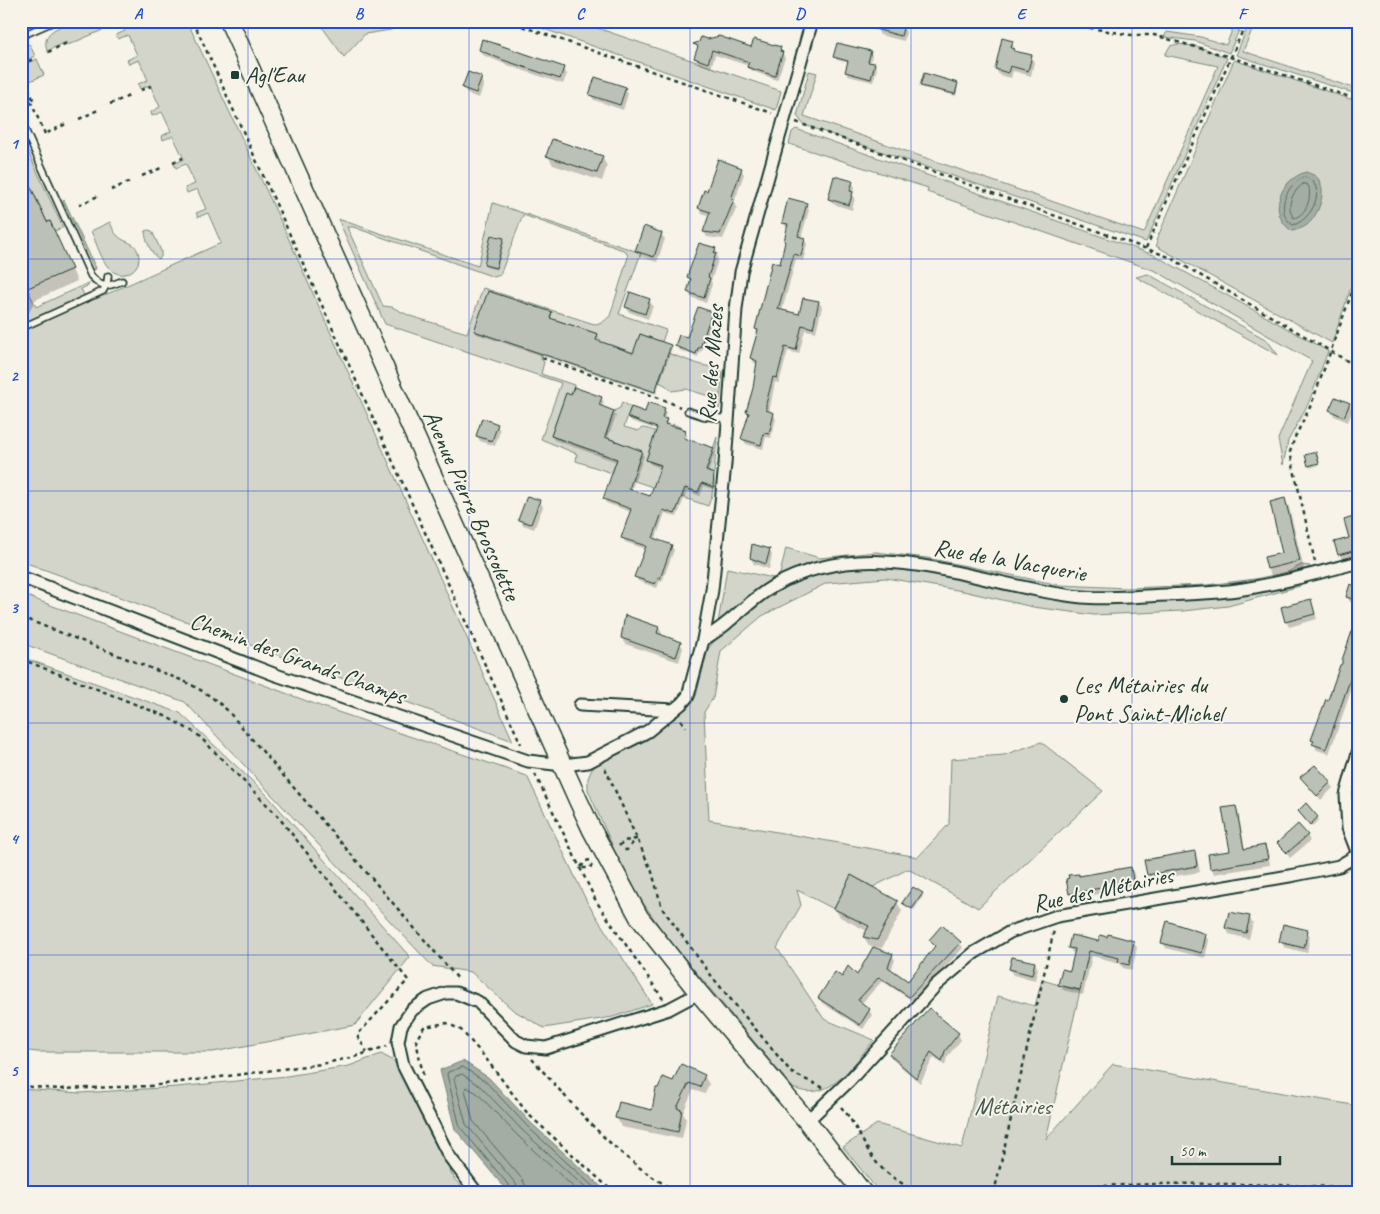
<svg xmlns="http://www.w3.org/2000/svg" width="1380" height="1214" viewBox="0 0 1380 1214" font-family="Caveat,sans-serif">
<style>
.green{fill:#d3d5ca;stroke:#79897f;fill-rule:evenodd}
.water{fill:#a4ada3;stroke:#6f8077}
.shadow{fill:#0003}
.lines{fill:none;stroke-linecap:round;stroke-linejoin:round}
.shore{stroke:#546a60;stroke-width:1}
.building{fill:#bbc1b6;stroke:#1f3d34}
.service-casing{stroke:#1f3d34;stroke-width:9}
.minor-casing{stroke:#1f3d34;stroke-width:15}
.primary-casing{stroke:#1f3d34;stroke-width:21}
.path{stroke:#1f3d34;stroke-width:2.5;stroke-dasharray:4 4;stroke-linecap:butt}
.service{stroke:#f7f3e8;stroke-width:5.5}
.minor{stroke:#f7f3e8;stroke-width:11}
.primary{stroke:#f7f3e8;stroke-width:18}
.grid{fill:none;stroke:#1d4ed8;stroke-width:1;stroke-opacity:0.55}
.poi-dot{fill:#1f3d34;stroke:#f7f3e8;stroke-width:2}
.labels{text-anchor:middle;stroke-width:4;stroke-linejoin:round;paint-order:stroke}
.poi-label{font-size:24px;fill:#1f3d34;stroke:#f7f3e8;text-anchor:start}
.street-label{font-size:24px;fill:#1f3d34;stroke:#f7f3e8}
.park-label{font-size:24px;fill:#435b52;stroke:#f7f3e8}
.neatline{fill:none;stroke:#1d4ed8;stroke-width:2}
.grid-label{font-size:16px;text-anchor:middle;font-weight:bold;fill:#1d4ed8}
</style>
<rect width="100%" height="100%" fill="#f7f3e8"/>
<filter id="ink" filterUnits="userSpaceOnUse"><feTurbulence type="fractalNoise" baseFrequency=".02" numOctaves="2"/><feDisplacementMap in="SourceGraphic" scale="10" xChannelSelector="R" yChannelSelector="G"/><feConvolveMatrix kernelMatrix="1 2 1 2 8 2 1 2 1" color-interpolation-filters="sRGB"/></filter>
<g filter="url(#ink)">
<g class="green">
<path d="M74,21H187L282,224L513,741L21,561V304L28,290L36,307L88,283L89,285L81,289L84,295L92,292L96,299L221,243L208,213L198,217L196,213L206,209L197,189L187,193L185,188L195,184L186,164L176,168L174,164L184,159L173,136L163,140L162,136L171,131L162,112L152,116L151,112L160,107L150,85L140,89L138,84L148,80L139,60L129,64L127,60L137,55L128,35L118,39L116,35L125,31L121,22L68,45L66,42L47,51C41,30 59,28 74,21Z"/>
<polygon points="308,21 389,21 391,30 365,34 344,57 320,24"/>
<polygon points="521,21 577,21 781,91 776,110"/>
<polygon points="1236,21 1243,21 1229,53 1195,41 1164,37 1167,32 1201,37 1226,45"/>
<polygon points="1250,21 1256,21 1243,51 1359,90 1359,95 1236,55"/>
<polygon points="26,43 30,45 35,56 21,62 21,45"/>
<polygon points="1178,44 1200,47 1227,58 1146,242 804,125 797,116 809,71 817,73 804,116 1144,233 1218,66 1165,55 1170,46"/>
<polygon points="37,59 44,75 28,82 26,79 22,81 21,66"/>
<polygon points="1234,60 1359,102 1359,264 1332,343 1156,246 1158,242 1156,241"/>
<polygon points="796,129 1154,255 1328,351 1309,402 1288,441 1283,465 1278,439 1312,361 1156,271 927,192 928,188 789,144 792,132"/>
<polygon points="25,145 63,228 54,231 50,221 47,222 21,166 21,147"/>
<polygon points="64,200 96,268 95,270 63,201"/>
<path d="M493,203L641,253L619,314L666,330L662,342L640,334L637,342L701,365L718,368L723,372L719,409L716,406L712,397L686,389L672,391L665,385L659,382L665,363L604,343L594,371L591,370L601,340L597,337L598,334L556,320L545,355L543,349L541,351V359L544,362L541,374L574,385L571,395L566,394L551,436L617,459L612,473L576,461L577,454L541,439L561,383L385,324L338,219L478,266ZM523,215L626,251L628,257L610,316L602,323L594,324L483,288L467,333L410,316L392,307L383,306L347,227H353L494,277L500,275Z"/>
<path d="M110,222C112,227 114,233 118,236C124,243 135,241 138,252C144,269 122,282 110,269C102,262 96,242 91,231Z"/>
<path d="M148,230L152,231L161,251V257L159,259C152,255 145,240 145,231Z"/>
<polygon points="1148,274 1267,340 1278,355 1136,277"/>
<path d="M622,402L631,407L624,427L638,431L642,428C657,429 661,440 673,424L686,430L673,426L684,438H685L683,445L669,441L657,478L698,492L717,437L714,474L707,471L703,483L713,487L712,495L708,506L632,480L641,455L630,451L629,446L605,437L614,411L620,408ZM655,436L667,440L658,465L646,460Z"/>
<polygon points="786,548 820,558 876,552 927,558 1060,585 1127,588 1207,585 1255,579 1288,572 1301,565 1310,566 1305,572 1235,587 1146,593 1071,592 906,560 805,570 718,623 727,568 773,578 780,574"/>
<path d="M887,565L1082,599L1299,582L1300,586L1228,606L1183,611L1094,615L1033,607L963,591L886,578L827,583L762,616L721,651L713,698L704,712L709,820L918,857L949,824L951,759L1004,755L1041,742L1103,791L978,908L908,869L873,887L851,875L834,909L797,890L801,905L777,948L824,1019L874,1040C852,1065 830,1104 793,1088L665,935L637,894L616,854L588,790V778L592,769L598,764L647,740L682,712L696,696L708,649L719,635L757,600L793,580L844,567Z"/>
<polygon points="21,594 320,706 527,776 587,902 652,1004 613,1017 544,1028 513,1010 471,972 432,966 185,702 21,643"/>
<polygon points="21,657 180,713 266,794 410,957 355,1025 213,1052 37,1052 21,1050"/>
<polygon points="1042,980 1080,991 1046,1139 1113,1064 1359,1106 1359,1193 880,1193 843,1147 877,1124 962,1148 998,996 1035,1006"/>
<polygon points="381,1054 394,1061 455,1180 468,1193 21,1193 21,1089 80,1093 177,1087 287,1076 349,1066"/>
</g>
<g class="water">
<path d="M1306,172C1311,174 1316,175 1319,180C1327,193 1318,216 1307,225C1303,228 1297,230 1292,231C1267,214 1279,180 1306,172Z"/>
<polygon points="463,1061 489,1078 531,1123 608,1193 509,1193 455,1129 440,1070"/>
</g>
<g class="shadow">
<polygon points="903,26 906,32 904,41 880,35 877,29"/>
<polygon points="701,38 752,49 780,48 785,58 777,80 752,71 749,66 715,55 711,68 698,63 695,58"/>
<polygon points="1012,42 1016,53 1031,57 1034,62 1031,76 1013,71 1011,78 999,75 996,69"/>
<polygon points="480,50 563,68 567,74 563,84 507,65 483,55"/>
<polygon points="870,52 872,56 870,63 875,64 877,68 873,82 848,76 846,72 849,63 837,60 834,56"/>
<polygon points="481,78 484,84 479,98 467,94 464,88"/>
<polygon points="957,84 958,87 956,96 923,88 922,86"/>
<polygon points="625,88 628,94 623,110 594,100 590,94"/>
<polygon points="548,156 602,157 607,166 602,181 553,165"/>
<polygon points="21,165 48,223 49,222 56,234 77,281 35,300 30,311 21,324"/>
<polygon points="741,169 744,174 734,203 737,207 723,239 707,237 704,232 710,216 702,213 699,208 707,193"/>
<polygon points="852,182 855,187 853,195 855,198 852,210 833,204 830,199"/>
<polygon points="806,204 809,210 801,238 804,239 807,244 803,261 796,259 782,311 800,316 819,302 822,307 816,332 805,330 799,354 788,351 779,383 775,382 769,413 773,414 776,419 771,438 766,437 763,449 746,444 743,439 749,416 748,412 755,388 758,364 754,363 752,358 758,334 756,329 781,266 789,228 786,227 783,222"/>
<polygon points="661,234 665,239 657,262 640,257 637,251"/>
<polygon points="503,240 504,242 497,270 486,267 485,265"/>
<polygon points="715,249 718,254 717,257 718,260 711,281 712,284 706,303 691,297 688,292 691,282 688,277"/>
<polygon points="649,300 653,306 648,319 629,312 626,307"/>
<polygon points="551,313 552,316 551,319 597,335 599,337 597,342 634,354 671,346 672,348 656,394 477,334 475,331"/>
<polygon points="712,313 714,316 702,351 700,351 698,357 679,350 677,346 688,339"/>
<polygon points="567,395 601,398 604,402 602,407 613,412 616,416 607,440 641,452 644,456 631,491 651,498 661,468 650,464 647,460 658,430 631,421 629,417 664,409 666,413 664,420 666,420 668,426 685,431 687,435 686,440 713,449 715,453 708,473 713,475 715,479 715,490 704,486 700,496 687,491 677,517 665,513 655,541 671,546 674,550 662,582 660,581 657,588 638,581 636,577 646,549 625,542 623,538 631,512 606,503 604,499 617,462 554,440 552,436"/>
<polygon points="1349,404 1353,410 1348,422 1334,416 1331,410"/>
<polygon points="497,425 500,431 495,446 480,441 477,436"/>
<polygon points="1316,456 1319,465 1310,468 1309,465"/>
<polygon points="528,497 540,501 543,507 534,529 523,525 520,520"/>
<polygon points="1285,500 1289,507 1304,569 1272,577 1268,569 1265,558 1284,554"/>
<polygon points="1359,519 1359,556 1342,560 1336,543 1351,539"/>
<polygon points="769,550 772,555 769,569 754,564 751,558"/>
<polygon points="1359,589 1359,605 1350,602 1347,597"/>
<polygon points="1311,600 1317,619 1289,627 1286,621"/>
<polygon points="1359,616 1359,668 1329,754 1317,750 1312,740 1344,665 1343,661"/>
<polygon points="659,628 662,633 661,636 680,643 683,648 679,662 625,644 622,638"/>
<polygon points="1302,777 1330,783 1333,788 1321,800"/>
<polygon points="1235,807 1238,812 1245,850 1265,846 1268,852 1270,865 1214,874 1211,868 1231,852"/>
<polygon points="1301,813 1317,817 1319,820 1312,826"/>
<polygon points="1307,835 1310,841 1290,858 1279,843"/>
<polygon points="1194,853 1197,858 1200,872 1151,880 1148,874"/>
<polygon points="1130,868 1134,874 1136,887 1073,899 1070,893 1080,877"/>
<polygon points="922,894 923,896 914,910 905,905 904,903"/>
<polygon points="897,902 902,911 882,948 869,946 864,937 867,931 840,917 835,909"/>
<polygon points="1249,917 1253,923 1249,939 1229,934 1226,928"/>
<polygon points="942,927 960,943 963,948 913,1001 882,981 861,1004 869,1010 872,1015 863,1029 822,1003 819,998 842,979 857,977 892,955 895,960 891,970 909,982 936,947 931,940"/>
<polygon points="1307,931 1310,936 1307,953 1284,947 1281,941"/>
<polygon points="1205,935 1209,941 1205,958 1166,948 1163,942"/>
<polygon points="1134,942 1137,948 1132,970 1123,968 1120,963 1092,956 1083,995 1063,990 1060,985 1071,972 1075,954 1073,953 1069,948"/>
<polygon points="1013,958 1035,963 1038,969 1035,980 1013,975 1010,969"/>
<polygon points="958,1034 961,1040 947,1057 945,1066 934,1057 920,1083 893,1060 890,1055"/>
<polygon points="704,1076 709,1084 705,1094 693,1090 683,1113 686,1119 682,1139 621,1127 617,1118 653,1111 659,1089 674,1083"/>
</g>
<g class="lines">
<g class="shore">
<path d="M1305,177C1329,184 1312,221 1293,225C1274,213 1286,183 1305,177Z"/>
<path d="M1303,184H1306L1309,187C1311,199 1307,214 1294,218C1285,207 1292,192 1303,184Z"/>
<polyline points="513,1193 511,1188 460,1127 447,1075 448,1072 463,1067 486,1082 528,1127 600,1193"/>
<polyline points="519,1193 516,1184 466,1124 454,1079 456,1076 462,1074 481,1087 523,1131 591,1193"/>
<polyline points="526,1193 526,1186 522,1179 473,1121 465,1090 466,1087 477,1093 518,1136 580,1193"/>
</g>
</g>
<g class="building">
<polygon points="860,21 903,21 902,25 904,25 901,36 860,25"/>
<polygon points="719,36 751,47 754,39 781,47 780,51 783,52 775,76 747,67 749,62 712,50 708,63 694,58 698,46 693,44 699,42 701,37 708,39"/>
<polygon points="1002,38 1013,41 1011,48 1015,49 1014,51 1032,55 1028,71 1010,66 1008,73 995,69"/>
<polygon points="482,39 564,67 560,79 503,60 479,50"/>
<polygon points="837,43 871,51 868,62 875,63 871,79 845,72 848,61 833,57"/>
<polygon points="468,72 482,77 476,93 462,88"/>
<polygon points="924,73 958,83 955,94 920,86"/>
<polygon points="595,77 626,87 620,105 589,95"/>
<polygon points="552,139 603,156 597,173 546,156"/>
<polygon points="718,159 742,168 731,199 734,200 720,234 703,232 710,212 698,208 704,190 707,191"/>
<polygon points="21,166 47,222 50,221 72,269 21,291"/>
<polygon points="834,176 853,181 850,191 853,192 849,205 828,199"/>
<polygon points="788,198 807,203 798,236 805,238 801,256 794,254 778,309 799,314 803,298 819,301 813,328 802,325 796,350 785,347 777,378 773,377 766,404 766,410 774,413 769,434 764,433 761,445 741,439 749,413 746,412 753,388 757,361 750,358 758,330 755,329 772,262 780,264 785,242 784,241 788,224 782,223"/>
<polygon points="644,226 662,233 654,257 635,251"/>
<polygon points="491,235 504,238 496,268 484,265"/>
<polygon points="699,243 716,248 714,253 716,253 708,277 710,278 704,298 687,292 691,279 687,277"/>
<polygon points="488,291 552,312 550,318 598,334 596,340 633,353 640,334 671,345 655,392 474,331"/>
<polygon points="630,292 650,299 645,314 625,307"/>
<polygon points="698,307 712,312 700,348 698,348 696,354 675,346 679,335 687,337"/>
<polygon points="574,387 602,397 599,405 614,411 605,437 642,451 629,489 650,496 661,465 646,460 657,428 627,417 631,407 645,412 648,402 665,408 662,418 667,419 665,424 686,430 684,438 714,448 706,471 714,474 713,487 702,483 698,492 685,488 675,514 663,510 653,538 672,545 660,579 658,578 655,584 634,577 646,546 621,538 631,509 603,499 617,459 551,436 566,393 571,395"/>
<polygon points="1335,397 1350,403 1344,417 1329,410"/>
<polygon points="482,418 498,424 492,441 476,436"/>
<polygon points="1316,452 1319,463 1308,466 1305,455"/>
<polygon points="527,496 540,500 531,524 518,520"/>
<polygon points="1285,498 1300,561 1267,569 1264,557 1282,553 1270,502"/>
<polygon points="1359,515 1359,555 1355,555 1353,551 1338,555 1334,542 1349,538 1344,520"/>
<polygon points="752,544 770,549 766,564 750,558"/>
<polygon points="1350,584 1359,587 1359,601 1346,597"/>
<polygon points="1311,599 1315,614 1285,622 1281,607"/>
<polygon points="625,615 659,627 657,633 681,642 676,657 621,638"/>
<polygon points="1357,617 1359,617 1359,654 1326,749 1312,744 1314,741 1311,740 1326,699 1328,700 1340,665 1342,664 1342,660"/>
<polygon points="1315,765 1331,782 1317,796 1300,777"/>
<polygon points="1306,803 1318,817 1310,825 1298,811"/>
<polygon points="1236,806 1244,849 1265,845 1268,859 1210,869 1208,854 1230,851 1222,808"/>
<polygon points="1298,824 1308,835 1287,853 1277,843"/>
<polygon points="1195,851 1197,866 1147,875 1144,860"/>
<polygon points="1131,867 1133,882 1069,894 1066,879 1069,878 1068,875 1079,874 1079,876"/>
<polygon points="851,875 898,901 877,940 863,937 869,926 834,909"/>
<polygon points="913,887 923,893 912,909 902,903"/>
<polygon points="1229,912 1250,916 1246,933 1225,928"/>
<polygon points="1167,921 1206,934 1202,953 1161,943"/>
<polygon points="1283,924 1308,930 1304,948 1279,942"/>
<polygon points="942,925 961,942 909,997 879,977 858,1000 870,1009 860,1025 818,998 835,972 842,977 848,966 857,975 873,947 893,954 888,967 908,981 935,946 929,940"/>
<polygon points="1108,934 1134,941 1129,965 1118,962 1119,958 1089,951 1080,990 1058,985 1062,969 1070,971 1075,949 1068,948 1071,935 1098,941 1100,935 1107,937"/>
<polygon points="1012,957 1035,962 1032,975 1009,969"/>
<polygon points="929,1008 959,1033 945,1051 942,1061 931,1052 916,1078 889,1054"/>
<polygon points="681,1064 705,1075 700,1087 689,1083 677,1108 682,1110 678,1132 615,1118 619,1102 652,1110 656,1088 658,1088 663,1077 673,1081"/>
</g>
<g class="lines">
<g class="service-casing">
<g id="service">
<polyline points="21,36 55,21"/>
<path d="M21,121L91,276C103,289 107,287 122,281"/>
<polyline points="21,328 103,291 107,283 108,276"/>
<polyline points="688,411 703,416 728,419"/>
</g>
</g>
<g class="minor-casing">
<g id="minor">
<polyline points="1358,367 1359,368"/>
<polyline points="21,577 276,675 528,761 563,765 588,762 648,731 681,704 688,696 703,640 712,590 725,464 736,309 741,272 812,21"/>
<path d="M703,640C712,634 720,629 728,622C743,610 755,597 772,587C874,529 978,587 1082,597C1103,599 1125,597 1146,596C1177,594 1207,594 1237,590C1278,584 1318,573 1359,562"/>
<polyline points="580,705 674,710"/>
<polyline points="1358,854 1348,828 1346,795 1359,749"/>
<polyline points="807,1121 849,1081 936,985 974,953 1010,932 1057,916 1295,875 1339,866 1359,854"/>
<polyline points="477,1193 449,1156 403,1065 398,1042 401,1026 412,1010 428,999 446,993 456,993 478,1002 516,1041 526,1046 546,1048 669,1009 699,993"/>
</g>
</g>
<g class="primary-casing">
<polyline id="primary" points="229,21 578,800 592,830 639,917 699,993 807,1121 863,1193"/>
</g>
<g class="path">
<polyline points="193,21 521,744"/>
<polyline points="507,21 772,113"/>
<polyline points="1050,21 1131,35 1154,35 1230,57 1359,100"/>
<polyline points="48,52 67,43"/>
<polyline points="21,64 36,58"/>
<polyline points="25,81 33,99 30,100 45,134"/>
<polyline points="141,90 151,86"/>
<polyline points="110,104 129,96"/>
<polyline points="79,119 98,110"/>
<polyline points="796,122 1169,257 1349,362"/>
<polyline points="47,133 66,124"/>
<polyline points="173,162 183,158"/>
<polyline points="142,176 161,168"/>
<polyline points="111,190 129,182"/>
<polyline points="79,205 98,196"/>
<polyline points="1146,248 1247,21"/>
<polyline points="542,358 662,399 680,407"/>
<polyline points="1315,562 1290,452 1295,437 1311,405 1359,273"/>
<path d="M21,617L181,680C199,688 213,697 227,710L459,980"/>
<polyline points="21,659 165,716 197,734 276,814 408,980 357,1035 367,1052"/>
<polyline points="681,720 686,727"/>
<polyline points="605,768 652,872 662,908 713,978 792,1073 824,1088"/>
<polyline points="535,774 596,901 663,999"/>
<polyline points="619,846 624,841 636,839 627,850 621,850"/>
<polyline points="590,860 586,861 580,868 590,868 592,865"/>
<path d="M532,1059C576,1108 619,1162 680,1193"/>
<polyline points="423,1075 416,1040 424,1027 447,1023 461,1030 484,1056 528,1114 609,1188 616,1193"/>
<polyline points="21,1086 59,1089 150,1086 321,1064 354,1057 387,1046"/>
<path d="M841,1107C856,1123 863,1146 877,1163C888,1176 904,1185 919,1193"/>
<polyline points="994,1193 1054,930"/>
<path d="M1016,1193C1129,1180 1245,1183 1359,1188"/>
</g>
<use href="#service" class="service"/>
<use href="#minor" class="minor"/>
<use href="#primary" class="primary"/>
</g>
</g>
<path class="grid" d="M248,21V1193M469,21V1193M690,21V1193M911,21V1193M1132,21V1193M21,259H1359M21,491H1359M21,723H1359M21,955H1359"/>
<g class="poi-dot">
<rect x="230" y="70" width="10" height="10" rx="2.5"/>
<circle cx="1064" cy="699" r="5"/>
</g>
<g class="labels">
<g class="poi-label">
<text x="245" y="83">Agl'Eau</text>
<text x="1074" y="693">Les Métairies du<tspan x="1074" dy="28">Pont Saint-Michel</tspan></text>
</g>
<g class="street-label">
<text transform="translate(711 364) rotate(-86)" y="8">Rue des Mazes</text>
<text transform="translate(472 505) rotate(66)" y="8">Avenue Pierre Brossolette</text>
<text transform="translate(1010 560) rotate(10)" y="8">Rue de la Vacquerie</text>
<text transform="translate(298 658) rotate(20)" y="8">Chemin des Grands Champs</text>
<text transform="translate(1103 889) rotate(-12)" y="8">Rue des Métairies</text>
</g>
<g class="park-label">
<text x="1013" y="1114">Métairies</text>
</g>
</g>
<rect width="1380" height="1214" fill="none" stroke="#f7f3e8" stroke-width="55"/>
<path d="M1172 1156v8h108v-8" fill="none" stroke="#1f3d34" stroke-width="2.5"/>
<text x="1180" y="1156" font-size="15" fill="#1f3d34" stroke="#f7f3e8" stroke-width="4" paint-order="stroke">50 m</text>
<rect x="28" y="28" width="1324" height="1158" class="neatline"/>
<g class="grid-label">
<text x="138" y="19">A</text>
<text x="359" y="19">B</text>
<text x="580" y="19">C</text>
<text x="800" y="19">D</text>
<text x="1021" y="19">E</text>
<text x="1242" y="19">F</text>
<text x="14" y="149">1</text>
<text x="14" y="381">2</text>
<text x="14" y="613">3</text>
<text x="14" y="844">4</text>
<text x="14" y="1076">5</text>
</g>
</svg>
